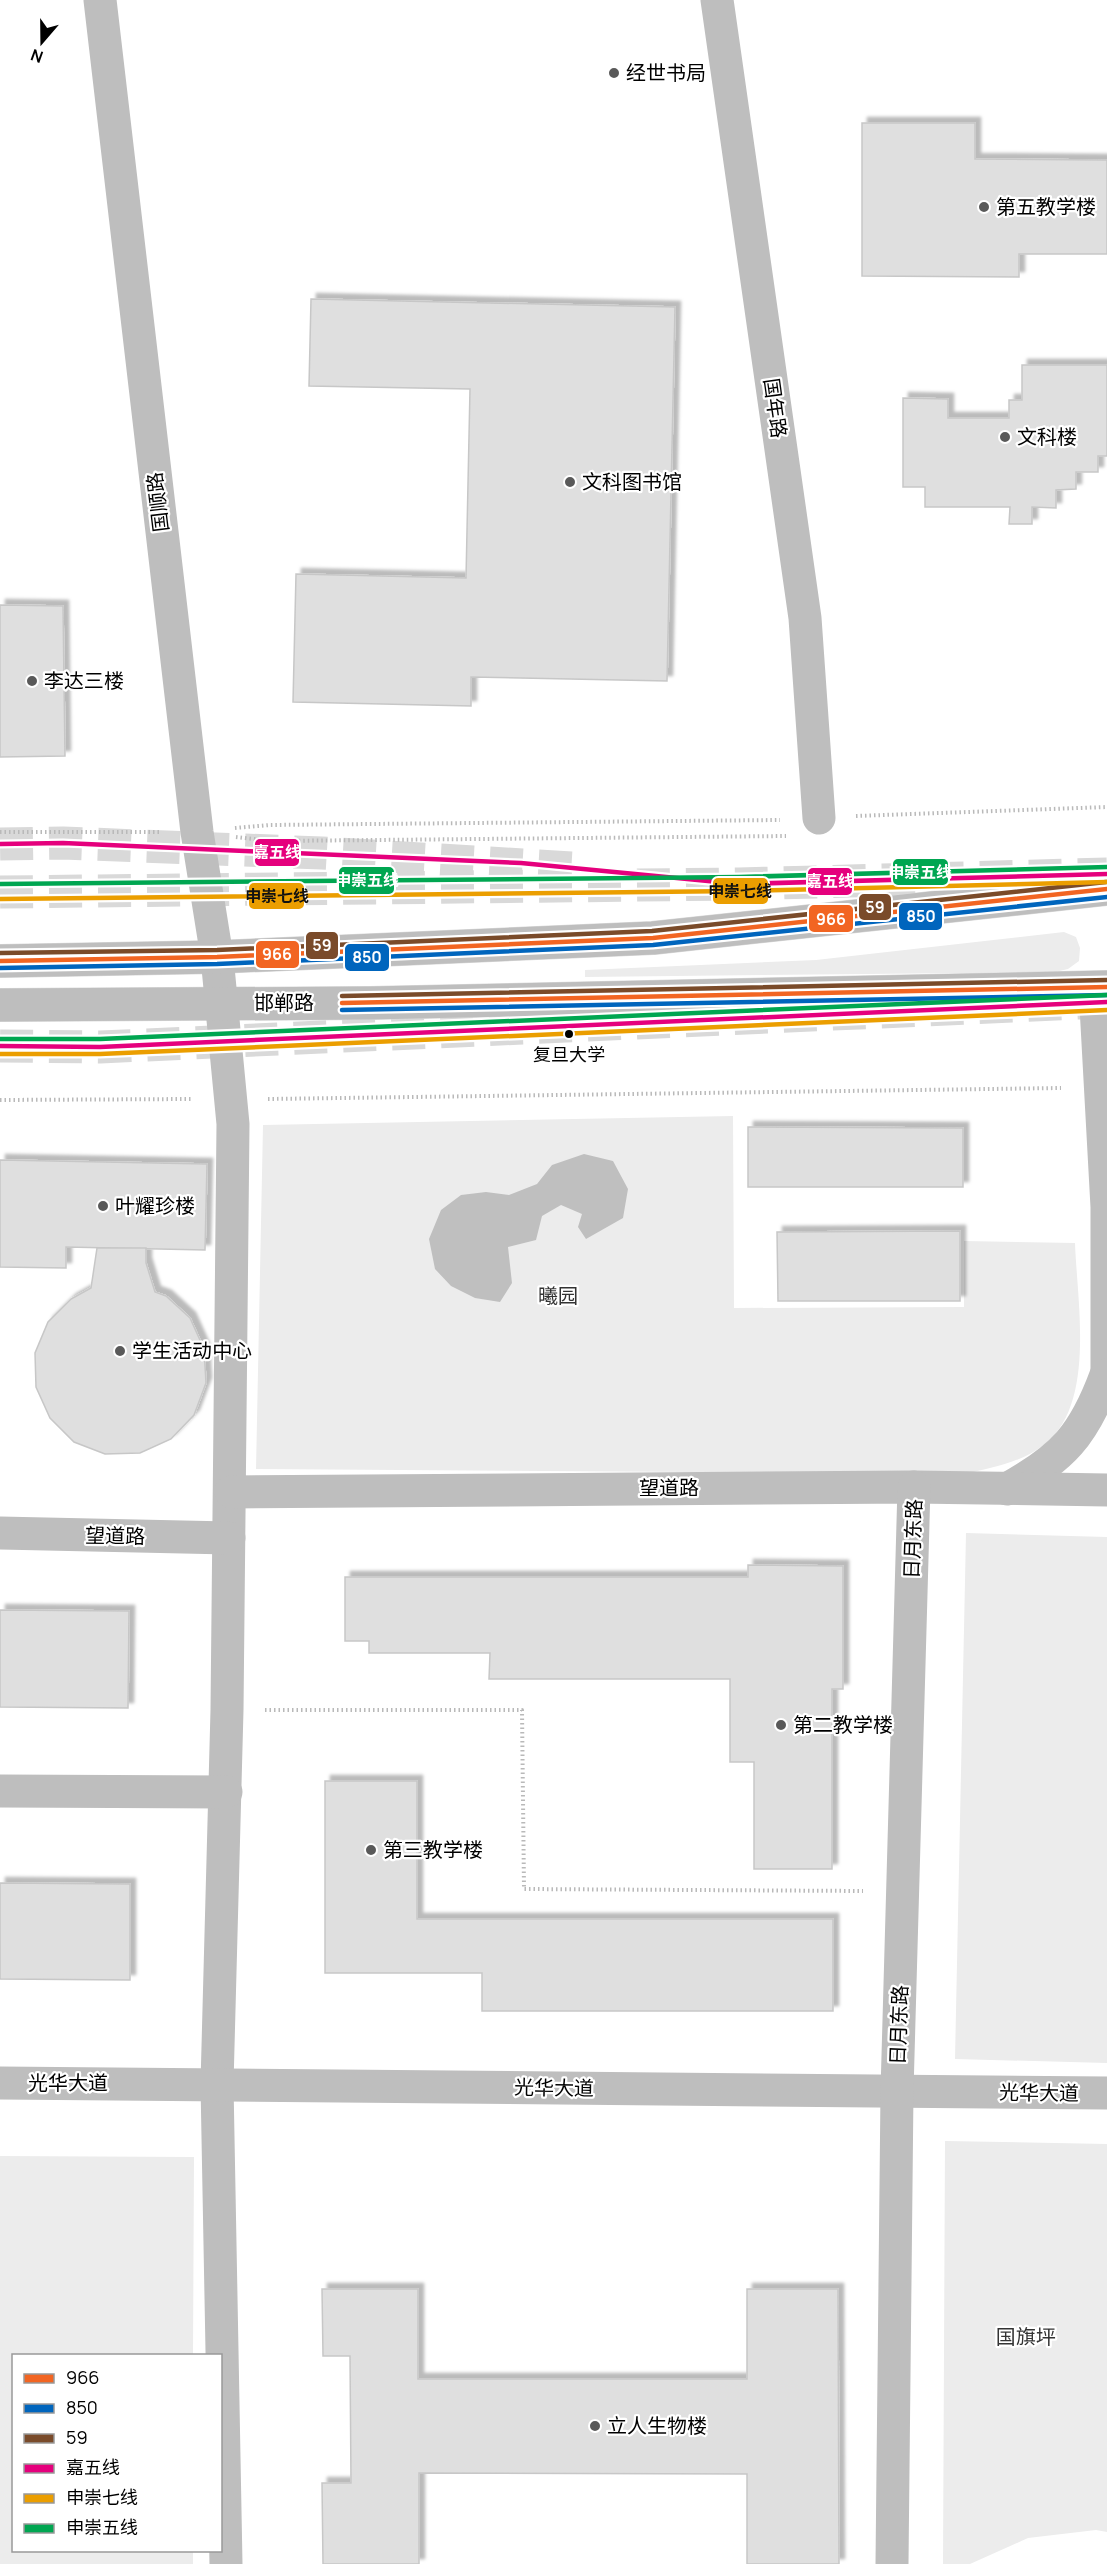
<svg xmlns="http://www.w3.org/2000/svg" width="1107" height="2564" viewBox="0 0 1107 2564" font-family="Manrope,'Noto Sans SC',sans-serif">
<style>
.green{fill:#ececec}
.water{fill:#bfbfbf}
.building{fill:#dfdfdf;stroke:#c7c7c7;stroke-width:1.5;filter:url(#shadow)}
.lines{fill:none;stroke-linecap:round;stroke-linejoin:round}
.highway-tunnel{stroke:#d9d9d9;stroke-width:33;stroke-dasharray:33 16;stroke-linecap:butt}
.major-casing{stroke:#dbdbdb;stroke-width:34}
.path{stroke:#b9b9b9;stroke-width:4;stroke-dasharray:1.5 3;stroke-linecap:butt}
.minor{stroke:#bebebe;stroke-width:33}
.major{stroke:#bebebe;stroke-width:33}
.bus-1-casing{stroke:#fff;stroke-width:9}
.bus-2-casing{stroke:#fff;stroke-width:9}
.bus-3-casing{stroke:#fff;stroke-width:9}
.bus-4-casing{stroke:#fff;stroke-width:9}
.bus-5-casing{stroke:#fff;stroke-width:9}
.bus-6-casing{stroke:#fff;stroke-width:9}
.bus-1{stroke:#f26522;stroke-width:4.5}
.bus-2{stroke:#0065bd;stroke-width:4.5}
.bus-3{stroke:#7a4b2a;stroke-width:4.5}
.bus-4{stroke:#e5007d;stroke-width:4.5}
.bus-5{stroke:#eb9e00;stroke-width:4.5}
.bus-6{stroke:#00a651;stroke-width:4.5}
.poi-dot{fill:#595959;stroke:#fff;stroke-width:2}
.bus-dot{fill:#000;stroke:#fff;stroke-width:2}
.labels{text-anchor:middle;stroke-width:4.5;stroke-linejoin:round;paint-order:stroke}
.bus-label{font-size:18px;fill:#000;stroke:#fff}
.poi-label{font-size:20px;fill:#000;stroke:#fff;text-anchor:start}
.street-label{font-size:20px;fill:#000;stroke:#fff}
.park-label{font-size:20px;fill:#333;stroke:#fff}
.line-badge{stroke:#fff;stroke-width:2}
.badge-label{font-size:16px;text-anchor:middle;font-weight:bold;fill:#fff}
.pale-badge-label{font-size:16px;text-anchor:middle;font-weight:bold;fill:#111}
</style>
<defs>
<filter id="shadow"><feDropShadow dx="5.5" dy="-5.5" stdDeviation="1.5" flood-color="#0004"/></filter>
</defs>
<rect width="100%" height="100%" fill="#fff"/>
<g class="green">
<polygon points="1064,932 1076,937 1080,948 1079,961 1068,969 1055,972 585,977 585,970 816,960"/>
<path d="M733,1116L734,1308L964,1307V1241L1075,1243C1077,1302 1096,1403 1045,1444C1023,1462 991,1468 964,1474L256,1469L263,1125Z"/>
<polygon points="966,1533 1107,1537 1107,2063 955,2059"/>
<polygon points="945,2141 1107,2144 1107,2532 1096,2530 1028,2538 970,2564 943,2564"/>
<polygon points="0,2156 194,2157 193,2355 14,2356 14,2550 193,2551 193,2564 0,2564"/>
</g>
<polygon class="water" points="584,1154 613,1161 628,1189 623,1218 586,1239 578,1227 582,1214 561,1205 542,1216 536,1240 508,1247 512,1283 500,1302 475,1298 451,1286 435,1269 429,1239 441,1210 461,1195 486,1192 509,1195 537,1184 552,1165"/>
<g class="building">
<polygon points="862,123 975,123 975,159 1107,160 1107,254 1019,254 1019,277 862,276"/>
<polygon points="311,299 675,307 667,681 471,677 471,706 293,702 296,574 466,578 470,389 309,386"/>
<polygon points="1022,365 1107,365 1107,456 1098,456 1098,472 1076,472 1076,489 1056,490 1056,508 1032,507 1032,524 1009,524 1010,507 925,507 925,487 903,487 903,398 948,399 948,418 1009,418 1009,400 1022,400"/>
<polygon points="0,605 63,606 65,756 0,757"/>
<polygon points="748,1127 963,1128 963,1187 748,1187"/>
<polygon points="0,1160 207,1164 205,1250 66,1247 66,1268 0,1267"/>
<polygon points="960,1231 960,1301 778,1301 777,1232"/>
<polygon points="97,1248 146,1248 146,1263 155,1292 166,1296 190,1318 204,1349 206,1383 194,1415 171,1439 140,1453 105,1454 74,1442 50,1418 36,1387 35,1353 48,1322 71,1299 91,1288"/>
<polygon points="748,1565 843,1566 843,1689 832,1689 832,1869 754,1869 754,1762 730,1762 730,1679 489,1679 490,1653 369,1653 369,1641 345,1641 345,1577 748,1577"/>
<polygon points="0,1610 129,1611 128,1708 0,1707"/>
<polygon points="325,1781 417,1781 417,1919 833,1919 833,2011 482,2011 482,1973 325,1973"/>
<polygon points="0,1883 130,1884 130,1980 0,1979"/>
<polygon points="322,2289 418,2289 418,2379 747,2379 747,2289 838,2289 839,2564 747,2564 747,2474 419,2473 419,2564 323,2564 322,2483 351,2483 350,2356 323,2356"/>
</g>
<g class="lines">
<g class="highway-tunnel">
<polyline points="0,844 63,843 322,853 573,868"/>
<polyline points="0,892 739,884 1107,874"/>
<polyline points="0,1046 100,1047 1080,1003"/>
</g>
<g class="major-casing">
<g id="major">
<polyline points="0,961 217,957 653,938 1107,889"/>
<polyline points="0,1005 370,1003 1107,987"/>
</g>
</g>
<g class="path">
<polyline points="856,816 1107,807"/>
<polyline points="235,828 270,825 780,820"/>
<polyline points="0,832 159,832"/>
<polyline points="236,837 272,841 786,836"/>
<polyline points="268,1099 1061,1088"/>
<polyline points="0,1100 191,1099"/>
<polyline points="265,1710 522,1710 524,1889 863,1891"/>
</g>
<g class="minor">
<polyline points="100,0 197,832 217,957 233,1124 227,1710 217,2084 226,2564"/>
<polyline points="717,0 805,618 819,818"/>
<polyline points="1095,988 1107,1207 1107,1379"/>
<path d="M1007,1489C1063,1458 1084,1435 1106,1375"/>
<polyline points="231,1492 914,1487 1107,1490"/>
<polyline points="0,1533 229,1538"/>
<polyline points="0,1791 226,1792"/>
<polyline points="0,2083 1107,2093"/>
<polyline points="892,2564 897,2091 914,1487"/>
</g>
<use href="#major" class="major"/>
<g class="bus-1-casing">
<g id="bus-1">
<polyline points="0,961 217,957 653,938 1107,889"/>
<polyline points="342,1003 1107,987"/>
</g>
</g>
<g class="bus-2-casing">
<g id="bus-2">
<polyline points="0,968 217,964 653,945 1107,897"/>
<polyline points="342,1010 1107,995"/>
</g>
</g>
<g class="bus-3-casing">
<g id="bus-3">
<polyline points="0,953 217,950 652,931 1106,882"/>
<polyline points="342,996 1107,980"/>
</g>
</g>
<g class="bus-4-casing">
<g id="bus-4">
<polyline points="0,844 63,843 521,863 739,884 1107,874"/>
<polyline points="0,1046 100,1047 1107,1002"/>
</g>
</g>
<g class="bus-5-casing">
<g id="bus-5">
<polyline points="0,899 739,891 1107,882"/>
<polyline points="0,1054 100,1054 1107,1010"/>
</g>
</g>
<g class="bus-6-casing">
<g id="bus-6">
<polyline points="0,884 739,877 1107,867"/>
<polyline points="0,1039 100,1039 1107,995"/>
</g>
</g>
<use href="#bus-1" class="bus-1"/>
<use href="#bus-2" class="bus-2"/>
<use href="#bus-3" class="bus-3"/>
<use href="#bus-4" class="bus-4"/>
<use href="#bus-5" class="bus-5"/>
<use href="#bus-6" class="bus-6"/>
</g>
<g class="poi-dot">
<circle cx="614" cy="73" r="6"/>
<circle cx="984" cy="207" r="6"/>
<circle cx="1005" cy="437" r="6"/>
<circle cx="570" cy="482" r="6"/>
<circle cx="32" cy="681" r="6"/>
<circle cx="103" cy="1206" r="6"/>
<circle cx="120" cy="1351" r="6"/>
<circle cx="781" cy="1725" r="6"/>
<circle cx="371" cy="1850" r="6"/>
<circle cx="595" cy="2426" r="6"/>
</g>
<circle class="bus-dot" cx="569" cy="1034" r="5"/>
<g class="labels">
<g class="bus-label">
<text x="569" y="1061">复旦大学</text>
</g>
<g class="poi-label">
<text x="626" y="80">经世书局</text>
<text x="996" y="214">第五教学楼</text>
<text x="1017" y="444">文科楼</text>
<text x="582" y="489">文科图书馆</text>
<text x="44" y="688">李达三楼</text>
<text x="115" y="1213">叶耀珍楼</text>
<text x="132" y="1358">学生活动中心</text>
<text x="793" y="1732">第二教学楼</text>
<text x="383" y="1857">第三教学楼</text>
<text x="607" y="2433">立人生物楼</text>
</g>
<g class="street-label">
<text transform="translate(775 408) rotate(82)" y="7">国年路</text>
<text transform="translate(158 502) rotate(-97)" y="7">国顺路</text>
<text x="284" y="1010">邯郸路</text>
<text x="669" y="1495">望道路</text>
<text transform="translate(115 1536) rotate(1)" y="7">望道路</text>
<text transform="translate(913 1539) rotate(-88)" y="7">日月东路</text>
<text transform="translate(899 2025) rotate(-88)" y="7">日月东路</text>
<text x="68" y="2090">光华大道</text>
<text transform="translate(554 2088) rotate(1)" y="7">光华大道</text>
<text transform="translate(1039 2093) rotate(1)" y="7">光华大道</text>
</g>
<g class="park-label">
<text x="558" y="1303">曦园</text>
<text x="1026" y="2344">国旗坪</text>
</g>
</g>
<g class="line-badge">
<rect x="254" y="838" width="46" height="29" rx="6" fill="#e5007d"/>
<rect x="892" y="858" width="57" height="28" rx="6" fill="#00a651"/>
<rect x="338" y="866" width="57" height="29" rx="6" fill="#00a651"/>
<rect x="807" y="867" width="46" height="29" rx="6" fill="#e5007d"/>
<rect x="712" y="877" width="57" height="28" rx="6" fill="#eb9e00"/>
<rect x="248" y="882" width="57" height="28" rx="6" fill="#eb9e00"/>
<rect x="858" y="893" width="34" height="28" rx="6" fill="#7a4b2a"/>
<rect x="898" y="902" width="45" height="29" rx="6" fill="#0065bd"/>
<rect x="808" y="904" width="46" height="29" rx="6" fill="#f26522"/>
<rect x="305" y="931" width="34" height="29" rx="6" fill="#7a4b2a"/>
<rect x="255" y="940" width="45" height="29" rx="6" fill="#f26522"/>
<rect x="344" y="943" width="46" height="29" rx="6" fill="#0065bd"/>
</g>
<g class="badge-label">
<text x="277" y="858">嘉五线</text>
<text x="920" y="878">申崇五线</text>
<text x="367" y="886">申崇五线</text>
<text x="830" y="887">嘉五线</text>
<text x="875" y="913">59</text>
<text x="921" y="922">850</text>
<text x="831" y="925">966</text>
<text x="322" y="951">59</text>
<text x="277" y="960">966</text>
<text x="367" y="963">850</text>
</g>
<g class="pale-badge-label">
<text x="740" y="897">申崇七线</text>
<text x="277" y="902">申崇七线</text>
</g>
<rect x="12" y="2354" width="210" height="198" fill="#ffffff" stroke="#999999" stroke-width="1.5"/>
<rect x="24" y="2374" width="30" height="9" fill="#f26522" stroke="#999999" stroke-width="1.5"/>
<text x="66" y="2384" font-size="18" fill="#000000">966</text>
<rect x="24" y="2404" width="30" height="9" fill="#0065bd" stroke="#999999" stroke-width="1.5"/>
<text x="66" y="2414" font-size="18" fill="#000000">850</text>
<rect x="24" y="2434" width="30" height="9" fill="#7a4b2a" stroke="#999999" stroke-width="1.5"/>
<text x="66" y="2444" font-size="18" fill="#000000">59</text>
<rect x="24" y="2464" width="30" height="9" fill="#e5007d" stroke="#999999" stroke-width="1.5"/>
<text x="66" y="2474" font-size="18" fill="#000000">嘉五线</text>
<rect x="24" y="2494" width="30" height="9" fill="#eb9e00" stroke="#999999" stroke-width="1.5"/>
<text x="66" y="2504" font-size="18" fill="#000000">申崇七线</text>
<rect x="24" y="2524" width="30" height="9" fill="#00a651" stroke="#999999" stroke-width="1.5"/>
<text x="66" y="2534" font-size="18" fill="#000000">申崇五线</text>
<g transform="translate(42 42) rotate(200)" stroke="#ffffff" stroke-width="4.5" paint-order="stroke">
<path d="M0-4.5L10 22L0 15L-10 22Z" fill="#000000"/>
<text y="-9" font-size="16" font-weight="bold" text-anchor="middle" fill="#000000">N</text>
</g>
</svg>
